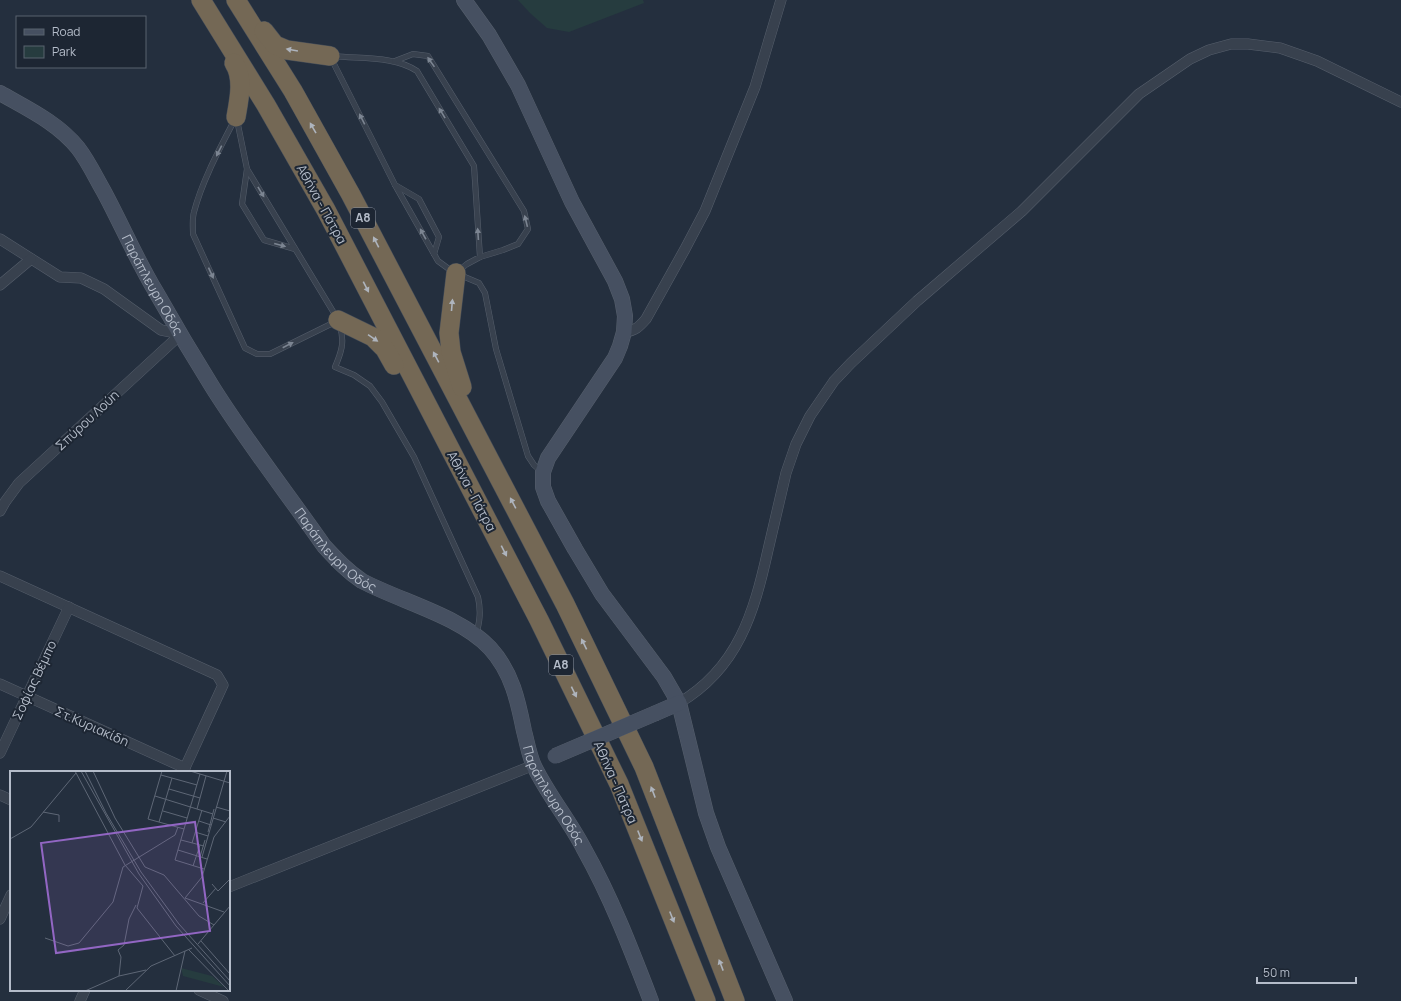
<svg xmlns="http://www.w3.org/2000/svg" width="1401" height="1001" viewBox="0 0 1401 1001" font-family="Manrope,sans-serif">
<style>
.green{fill:#263c3f}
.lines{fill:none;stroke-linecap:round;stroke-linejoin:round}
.lane-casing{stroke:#565f6c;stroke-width:6}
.street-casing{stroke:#565f6c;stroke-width:11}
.secondary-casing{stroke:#565f6c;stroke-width:16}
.highway-casing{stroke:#434c59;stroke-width:20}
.lane{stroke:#38414e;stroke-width:5}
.street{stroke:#38414e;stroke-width:10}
.secondary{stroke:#465061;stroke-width:15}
.highway{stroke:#746855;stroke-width:19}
.secondary-bridge-casing{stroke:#565f6c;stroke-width:16;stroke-linecap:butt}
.secondary-bridge{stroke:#465061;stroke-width:15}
.oneway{fill:#aeb4bd}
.oneway2{fill:#7c8592}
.labels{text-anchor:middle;stroke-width:4;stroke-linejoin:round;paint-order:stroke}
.shield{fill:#1d2633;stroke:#878f9c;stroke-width:1}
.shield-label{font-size:12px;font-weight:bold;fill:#b4bcc9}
.street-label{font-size:13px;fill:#b4bcc9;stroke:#1d2633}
.inset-road{fill:none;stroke:#5e6776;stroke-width:1}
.view{fill:#9266c3;fill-opacity:0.15;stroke:#9266c3;stroke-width:2}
.inset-edge{fill:none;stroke:#b4bcc9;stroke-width:2}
</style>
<rect width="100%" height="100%" fill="#242f3e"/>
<polygon class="green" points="518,0 643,0 644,3 569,32 547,28 530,13"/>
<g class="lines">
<g class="lane-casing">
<g id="lane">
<path d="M334,56C361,59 395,56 417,71L474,166L480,257L467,264L458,271"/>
<polyline points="332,60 395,185 434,254 438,261 453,272"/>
<polyline points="395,61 413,54 428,56 524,211 528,229 518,244 503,250 480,257"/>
<path d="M235,119C220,148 202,181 194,212C192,219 193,227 193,234L245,348L257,354H270L335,322"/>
<polyline points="237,120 247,169 337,318"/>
<polyline points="247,169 242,204 264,240 295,249"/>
<polyline points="395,185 419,199 439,237 434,254"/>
<polyline points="460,275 479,283 485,293 496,349 528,456 534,465 542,472"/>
<path d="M340,327C345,342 341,353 335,367L354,375L370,386L382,402L414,457L478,597C481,611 480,621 476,635"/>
</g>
</g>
<g class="street-casing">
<g id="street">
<polyline points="0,239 60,277 81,278 104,289 161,330 181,334"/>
<polyline points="0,285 31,259"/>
<path d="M624,332C635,331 639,327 646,319L685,249L705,211L755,87L781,0"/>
<polyline points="0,511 5,502 19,483 181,334"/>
<polyline points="0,576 217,675 223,685 183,772"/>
<polyline points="0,684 185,768"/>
<path d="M679,703C738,668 754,613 768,550C774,525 780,499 786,473L796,444L810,416L834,381L851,363L917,301L1022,211L1139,94L1190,59L1209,50L1231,44H1248L1280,48L1317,61L1401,102"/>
<polyline points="0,753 69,607"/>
<polyline points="0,795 11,800"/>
<polyline points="229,887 534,765"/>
<polyline points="0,919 11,895"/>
<polyline points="199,990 223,1001"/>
<polyline points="80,1001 85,990"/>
</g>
</g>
<g class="secondary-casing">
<g id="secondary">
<polyline points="464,0 489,35 518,85 572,202 615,281 622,299 625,316 624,332 620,346 615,358 548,458 543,472 543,487 548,501 575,549 602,594 664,677 679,703 706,813 718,847 785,1001"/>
<path id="s1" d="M0,93C28,109 58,123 78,148C88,161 95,176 103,190C121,223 136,259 156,292C174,324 193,356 213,388C247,442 287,493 324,546C336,559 347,571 362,581C402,602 460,616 490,648C512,672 518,701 524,731C527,742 529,755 534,766C548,795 569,820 584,849C611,897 631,949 651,1001"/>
<polyline points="656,713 679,703"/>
</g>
</g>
<g class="highway-casing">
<g id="highway">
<polyline points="201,0 266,105 326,210 539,620 619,784 706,1001"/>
<polyline points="236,0 293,91 351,195 565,604 644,767 735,1001"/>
<polyline points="264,31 275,45 287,50 330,56"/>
<path d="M234,63C244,78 239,100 236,117"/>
<polyline points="456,273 449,333 451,352 462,387"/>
<polyline points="338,320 373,337 385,349 394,365"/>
</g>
</g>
<use href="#lane" class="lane"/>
<use href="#street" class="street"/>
<use href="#secondary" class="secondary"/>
<use href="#highway" class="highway"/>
<g class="secondary-bridge-casing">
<polyline id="secondary-bridge" points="555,756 656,713"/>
</g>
<use href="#secondary-bridge" class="secondary-bridge"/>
</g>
<defs><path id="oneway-solid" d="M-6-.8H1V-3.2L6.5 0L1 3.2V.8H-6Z"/></defs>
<g class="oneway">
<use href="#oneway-solid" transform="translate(292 50) rotate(-170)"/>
<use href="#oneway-solid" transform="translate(313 128) rotate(-120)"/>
<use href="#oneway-solid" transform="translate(376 242) rotate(-117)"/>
<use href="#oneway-solid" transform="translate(366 287) rotate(63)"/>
<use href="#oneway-solid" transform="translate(452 305) rotate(-85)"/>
<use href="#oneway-solid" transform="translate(373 338) rotate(34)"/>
<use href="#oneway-solid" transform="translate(436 357) rotate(-118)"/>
<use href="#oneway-solid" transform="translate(513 503) rotate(-118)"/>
<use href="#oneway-solid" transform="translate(504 551) rotate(63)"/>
<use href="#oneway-solid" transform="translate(584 644) rotate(-116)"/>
<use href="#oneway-solid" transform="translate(574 692) rotate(64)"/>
<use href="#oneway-solid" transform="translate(653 792) rotate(-111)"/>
<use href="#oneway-solid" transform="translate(640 836) rotate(68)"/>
<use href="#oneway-solid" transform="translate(672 917) rotate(68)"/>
<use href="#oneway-solid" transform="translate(721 965) rotate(-111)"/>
</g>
<g class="oneway2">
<use href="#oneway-solid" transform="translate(431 62) rotate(-125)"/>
<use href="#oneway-solid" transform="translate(442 113) rotate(-121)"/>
<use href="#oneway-solid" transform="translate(362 119) rotate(-117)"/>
<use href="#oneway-solid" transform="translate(219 151) rotate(117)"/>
<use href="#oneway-solid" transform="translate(261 192) rotate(59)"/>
<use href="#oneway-solid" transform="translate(526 221) rotate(-104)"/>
<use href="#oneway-solid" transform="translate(423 234) rotate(-119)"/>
<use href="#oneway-solid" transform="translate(478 234) rotate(-94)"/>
<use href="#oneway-solid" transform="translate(280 245) rotate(15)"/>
<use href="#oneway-solid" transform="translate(211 273) rotate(65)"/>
<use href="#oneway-solid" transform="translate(288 345) rotate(-27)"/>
</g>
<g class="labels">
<g class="shield">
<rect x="351" y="208" width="24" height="20" rx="3"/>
<rect x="549" y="655" width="24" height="20" rx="3"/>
</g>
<g class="shield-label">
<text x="363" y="222">Α8</text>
<text x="561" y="669">Α8</text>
</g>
<g class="street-label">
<text transform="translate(322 204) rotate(61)" y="5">Αθήνα - Πάτρα</text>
<text dy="5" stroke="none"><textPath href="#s1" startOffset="252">Παράπλευρη Οδός</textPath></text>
<text transform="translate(87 420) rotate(-43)" y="5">Σπύρου Λούη</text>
<text transform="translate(472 491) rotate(62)" y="5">Αθήνα - Πάτρα</text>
<text dy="5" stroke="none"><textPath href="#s1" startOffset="576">Παράπλευρη Οδός</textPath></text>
<text transform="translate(34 680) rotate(-65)" y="5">Σοφίας Βέμπο</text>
<text transform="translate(92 726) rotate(24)" y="5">Στ.Κυριακίδη</text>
<text transform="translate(616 782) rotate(66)" y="5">Αθήνα - Πάτρα</text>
<text dy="5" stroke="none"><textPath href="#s1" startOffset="924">Παράπλευρη Οδός</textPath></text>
</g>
</g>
<g transform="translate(10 771)">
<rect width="220" height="220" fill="#242f3e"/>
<path d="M171,197L202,205L214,216L173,205Z" fill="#263c3f"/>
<path class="inset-road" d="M65,0L115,94L133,115L127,137L165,185M71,0L129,103L166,155L220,215M75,0L96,42L131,101L169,153L220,210M83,0L105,47L135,96L154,104L189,145L204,154M152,0L138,48L174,58M180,0L220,12M190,3L165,89L194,98M151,4L187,14M159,18L190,27M145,25L203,43M206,36L220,40M187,38L196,5M153,40L177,47M33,41L49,44V51M203,47L216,51M189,50L201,54M149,51L162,7M185,61L198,65M198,61L204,38M0,68L21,56L66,2M171,69L194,75M182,72L192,39M168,79L197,88M190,86L195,69M192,86L217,0M183,95L190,74M202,113L208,120L220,108M193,132L206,117M214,141L175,127L192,106L204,66L220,45M35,167L58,175L69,172L103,131L113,96L165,64L168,56M191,170L220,203M188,173L220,135M179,179L219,220M109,205L111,186L108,179L114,174L119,148L126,134M75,220L109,205L136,199M115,220L141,195L182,177M166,220L175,180"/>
<path class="view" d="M185,51L200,160L46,182L31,72Z"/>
<rect width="220" height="220" class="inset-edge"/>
</g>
<rect x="16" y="16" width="130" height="52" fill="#1d2633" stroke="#59626f"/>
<rect x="24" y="29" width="20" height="6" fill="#465061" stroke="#59626f"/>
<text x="52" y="36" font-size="12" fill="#b4bcc9">Road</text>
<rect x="24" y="46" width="20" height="12" fill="#263c3f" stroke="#59626f"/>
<text x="52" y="56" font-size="12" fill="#b4bcc9">Park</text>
<path d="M1257 977v6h99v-6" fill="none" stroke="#b4bcc9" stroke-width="2"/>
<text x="1263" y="977" font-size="12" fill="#b4bcc9" stroke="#1d2633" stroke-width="3" paint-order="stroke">50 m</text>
</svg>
